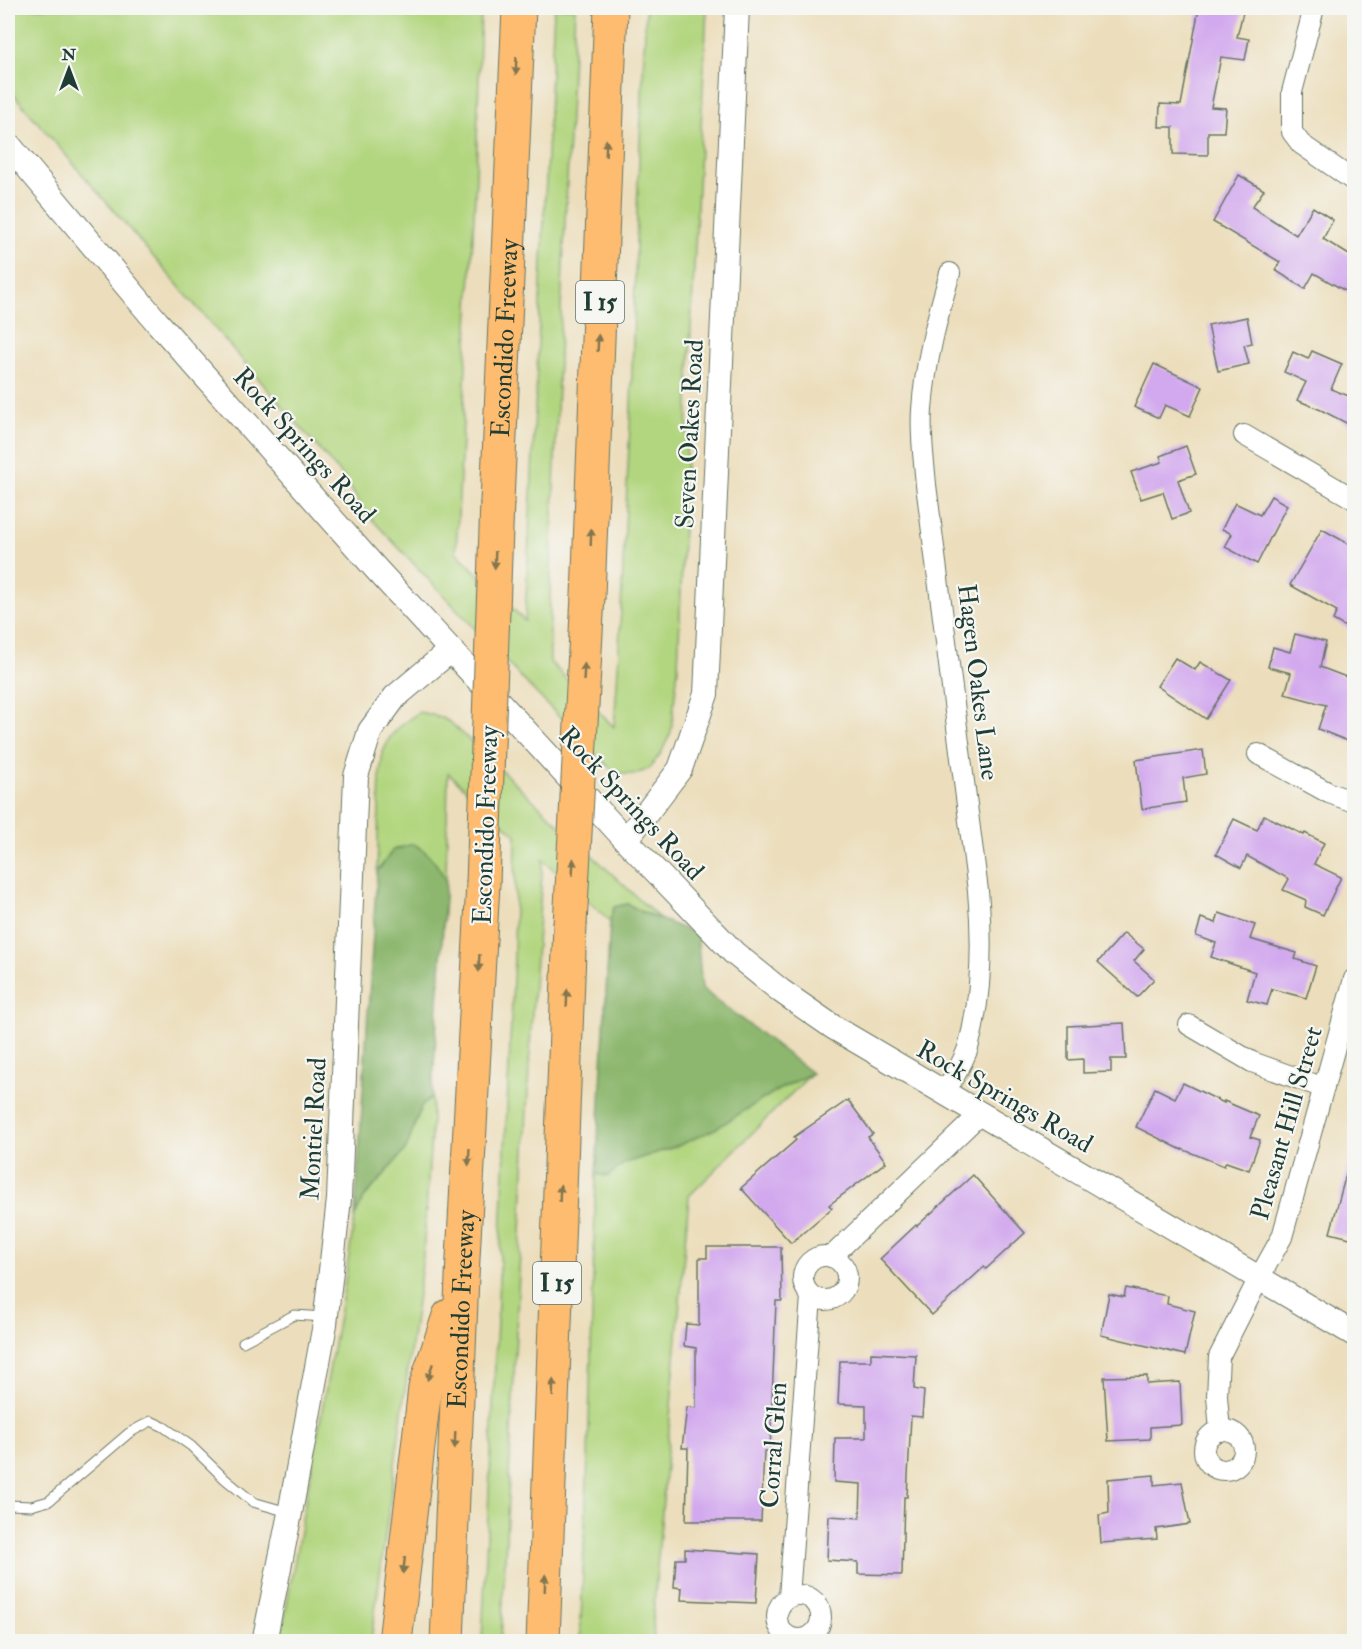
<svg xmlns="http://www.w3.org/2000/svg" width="1362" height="1649" viewBox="0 0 1362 1649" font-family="'IM FELL Double Pica',serif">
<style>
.green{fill:#b2d67f;stroke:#688a5a;stroke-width:1.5}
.forest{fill:#8db76e;stroke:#567a51;stroke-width:1.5}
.building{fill:#d2a8ee}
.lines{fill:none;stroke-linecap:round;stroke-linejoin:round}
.service-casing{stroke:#677564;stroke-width:11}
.minor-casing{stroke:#677564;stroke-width:22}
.tertiary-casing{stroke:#677564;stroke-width:26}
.motorway-casing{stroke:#677564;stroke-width:35}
.service{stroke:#fff;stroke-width:9}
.minor{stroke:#fff;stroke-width:20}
.tertiary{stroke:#fff;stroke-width:24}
.motorway{stroke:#fdbc70;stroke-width:33}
.motorway-bridge-casing{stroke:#677564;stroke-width:35;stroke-linecap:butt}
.motorway-bridge{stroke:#fdbc70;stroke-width:33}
.oneway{fill:#83764f}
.labels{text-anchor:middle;stroke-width:4.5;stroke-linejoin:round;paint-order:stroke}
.shield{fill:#f6f6f2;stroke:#60746d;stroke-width:1.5}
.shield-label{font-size:24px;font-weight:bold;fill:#1f3d34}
.street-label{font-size:26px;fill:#1f3d34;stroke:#f6f6f2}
</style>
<rect width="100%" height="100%" fill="#f6f6f2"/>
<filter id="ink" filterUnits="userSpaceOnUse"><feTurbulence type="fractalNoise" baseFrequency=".0167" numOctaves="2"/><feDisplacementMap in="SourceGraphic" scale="12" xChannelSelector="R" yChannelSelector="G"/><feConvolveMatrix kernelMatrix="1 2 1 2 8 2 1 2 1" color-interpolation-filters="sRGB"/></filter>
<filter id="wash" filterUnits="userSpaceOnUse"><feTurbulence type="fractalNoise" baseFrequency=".008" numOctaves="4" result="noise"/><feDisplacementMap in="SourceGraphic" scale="24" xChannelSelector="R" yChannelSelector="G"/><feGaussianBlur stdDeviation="1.35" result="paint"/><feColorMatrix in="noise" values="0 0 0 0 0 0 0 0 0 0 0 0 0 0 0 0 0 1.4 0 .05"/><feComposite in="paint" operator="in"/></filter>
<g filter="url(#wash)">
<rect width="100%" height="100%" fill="#ecdebc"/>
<g class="green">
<polygon points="8,8 481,8 476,178 456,552 525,621 554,8 575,8 560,332 550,593 550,662 614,727 618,669 631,405 638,184 646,8 707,8 691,327 678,668 671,732 661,753 649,769 636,774 623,774 611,769 531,688 366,513 344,478 8,88"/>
<path d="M419,712L437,716L450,722L660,919L642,912L628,904L614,907L610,921L543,860L531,1028L501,1641H482L514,958L516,835L448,773L446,881C438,865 429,852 413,844L393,850L377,872L380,773L383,752L390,737L401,725Z"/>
<polygon points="812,1073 689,1196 653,1616 654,1641 580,1642 588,1459 596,1174 608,1176 625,1163 680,1145 776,1091"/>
<polygon points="432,1096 432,1120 423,1257 371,1641 280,1642 343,1294 355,1216 364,1198 406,1149 421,1107"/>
</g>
<g class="forest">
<path d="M413,844C429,852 438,865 446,881L432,1096L421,1107L406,1149L364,1198L355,1216L377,872L393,850Z"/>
<polygon points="628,904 642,912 697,934 702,989 812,1073 776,1091 715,1129 680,1145 625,1163 608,1176 596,1174 610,921 614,907"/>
</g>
<g id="blocks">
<g class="building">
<polygon points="1199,8 1244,8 1237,37 1249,39 1245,60 1221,57 1211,107 1226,108 1224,132 1208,132 1208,155 1173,154 1173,127 1159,127 1160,104 1181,105"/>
<polygon points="1239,175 1264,190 1252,207 1296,235 1313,207 1333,220 1323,239 1354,258 1354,296 1314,273 1305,289 1275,270 1280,262 1213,222"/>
<polygon points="1247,317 1252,343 1244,345 1249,364 1218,371 1208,325"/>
<polygon points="1312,351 1342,364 1331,389 1354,398 1354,427 1321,410 1297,400 1306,382 1284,372 1293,352 1308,359"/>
<polygon points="1154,364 1203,387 1190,416 1165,405 1159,418 1134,407"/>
<polygon points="1186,446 1196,474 1178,480 1189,513 1172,519 1163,492 1141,499 1131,472 1162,462 1160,456"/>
<polygon points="1271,496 1287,505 1257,564 1225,547 1232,534 1222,529 1235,503 1260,515"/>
<polygon points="1322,529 1354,547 1354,632 1333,620 1337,611 1290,585"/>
<polygon points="1295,634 1326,642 1320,667 1354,680 1354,729 1350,742 1318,729 1326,705 1285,694 1291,673 1268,667 1273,647 1290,652"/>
<polygon points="1175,658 1195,670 1200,662 1231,680 1206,719 1157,686"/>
<polygon points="1203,750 1206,774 1183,778 1186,802 1142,809 1136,760"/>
<polygon points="1264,815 1304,835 1305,833 1324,843 1314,864 1341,877 1323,915 1305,907 1306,900 1283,890 1289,879 1247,856 1241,868 1216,854 1234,819 1257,830"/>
<polygon points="1219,913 1255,925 1250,939 1297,953 1295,959 1316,966 1306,998 1272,989 1267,1005 1247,1000 1255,972 1211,957 1216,943 1196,936 1201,918 1216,923"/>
<polygon points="1124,933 1144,949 1134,961 1154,979 1137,997 1098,962"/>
<polygon points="1124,1023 1126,1059 1111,1059 1111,1072 1083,1073 1083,1059 1068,1060 1068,1026"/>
<polygon points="1183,1083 1224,1103 1224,1101 1259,1116 1250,1137 1260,1140 1249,1170 1226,1162 1224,1166 1182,1149 1182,1150 1136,1127 1155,1088 1175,1098"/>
<polygon points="848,1100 873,1134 868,1137 886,1162 829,1205 832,1208 791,1243 741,1188 796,1140 794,1137"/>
<polygon points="1349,1163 1354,1164 1354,1239 1330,1233"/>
<polygon points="973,1175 1025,1233 986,1269 984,1267 932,1315 880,1259 916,1225 917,1226"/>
<polygon points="707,1247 781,1247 782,1301 776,1301 770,1451 764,1451 761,1521 686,1521 688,1448 682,1448 687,1407 696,1408 696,1348 684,1346 686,1324 699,1325 699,1258 707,1258"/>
<polygon points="1126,1288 1168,1296 1167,1304 1195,1311 1185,1355 1101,1335 1109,1294 1124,1297"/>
<polygon points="871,1353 916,1355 914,1389 924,1391 922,1417 911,1416 907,1497 904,1497 902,1575 858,1574 858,1562 827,1560 829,1516 860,1518 861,1484 834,1482 835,1438 866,1438 866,1405 838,1404 840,1361 871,1361"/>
<polygon points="1147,1376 1147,1384 1180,1382 1182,1425 1150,1427 1150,1439 1108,1441 1104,1377"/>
<polygon points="1154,1475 1154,1485 1182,1482 1190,1524 1156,1529 1157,1539 1101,1543 1099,1515 1109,1513 1108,1479"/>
<polygon points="685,1549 759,1554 756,1603 681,1600 682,1588 674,1587 676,1559 685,1559"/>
</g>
</g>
</g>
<g filter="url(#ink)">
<use href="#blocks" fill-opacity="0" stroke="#677564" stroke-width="1.5"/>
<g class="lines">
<g class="service-casing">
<g id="service">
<polyline points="243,1342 294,1315 324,1317"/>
<polyline points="8,1503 9,1505 31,1506 49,1501 129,1433 151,1421 164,1427 191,1446 225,1479 253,1502 288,1512"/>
</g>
</g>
<g class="minor-casing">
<g id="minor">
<polyline points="1314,8 1292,92 1292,132 1301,144 1354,181"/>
<polyline points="1244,435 1354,499"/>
<polyline points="1258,754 1329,793 1354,802"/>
<polyline points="1189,1025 1252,1062 1324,1088"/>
<path d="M945,1093C952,1079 963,1063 968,1048C982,997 983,944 978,891L926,485C924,460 920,435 922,410C925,363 937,318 950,273"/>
<circle cx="825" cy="1278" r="22"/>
<polyline points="831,1257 980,1114"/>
<circle cx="1224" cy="1450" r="20"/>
<polyline points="1220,1431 1217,1396 1219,1357 1259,1278 1282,1237 1354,979"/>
<circle cx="799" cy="1617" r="22"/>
<polyline points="789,1597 811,1296"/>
</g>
</g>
<g class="tertiary-casing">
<g id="tertiary">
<polyline points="8,144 157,322 377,570 626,840 734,953 781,991 833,1027 1354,1334"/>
<polyline points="626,840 680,769 706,694 737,8"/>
<polyline points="264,1642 290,1513 325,1324 339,1199 356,776 370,731 395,697 451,650"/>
</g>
</g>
<g class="motorway-casing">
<g id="motorway">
<path id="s1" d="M497,502L519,8"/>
<polyline points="588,596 611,8"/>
<polyline points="395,1642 425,1388 449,1316"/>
<path id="s2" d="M447,1642L462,1277L483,883"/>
<polyline points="543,1642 570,925"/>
</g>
</g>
<use href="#service" class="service"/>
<use href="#minor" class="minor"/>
<use href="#tertiary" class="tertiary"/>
<use href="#motorway" class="motorway"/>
<g class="motorway-bridge-casing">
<g id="motorway-bridge">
<polyline points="483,883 497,502"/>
<polyline points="570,925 588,596"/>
</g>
</g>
<use href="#motorway-bridge" class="motorway-bridge"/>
</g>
<defs><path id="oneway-solid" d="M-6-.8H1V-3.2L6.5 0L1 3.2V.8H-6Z" transform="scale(1.5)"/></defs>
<g class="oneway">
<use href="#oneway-solid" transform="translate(516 66) rotate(93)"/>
<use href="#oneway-solid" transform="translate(606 148) rotate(-88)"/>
<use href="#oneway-solid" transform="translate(598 343) rotate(-88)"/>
<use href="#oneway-solid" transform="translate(591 537) rotate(-88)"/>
<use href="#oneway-solid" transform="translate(495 560) rotate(92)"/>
<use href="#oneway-solid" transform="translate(584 672) rotate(-87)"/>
<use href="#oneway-solid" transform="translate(573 867) rotate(-87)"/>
<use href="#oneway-solid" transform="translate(479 963) rotate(93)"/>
<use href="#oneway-solid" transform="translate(567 998) rotate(-88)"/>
<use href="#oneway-solid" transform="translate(469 1157) rotate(93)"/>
<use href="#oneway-solid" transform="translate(560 1193) rotate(-88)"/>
<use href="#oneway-solid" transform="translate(430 1372) rotate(108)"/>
<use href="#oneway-solid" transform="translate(553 1388) rotate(-88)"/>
<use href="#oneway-solid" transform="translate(455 1440) rotate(92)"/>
<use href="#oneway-solid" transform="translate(404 1565) rotate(97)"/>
<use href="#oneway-solid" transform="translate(545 1583) rotate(-88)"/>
</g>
</g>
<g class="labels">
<g class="shield">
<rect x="576" y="281" width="48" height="42" rx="4.5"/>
<rect x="533" y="1262" width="48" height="42" rx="4.5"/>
</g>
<g class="shield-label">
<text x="600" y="310">I 15</text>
<text x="557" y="1291">I 15</text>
</g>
<g class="street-label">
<text dy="9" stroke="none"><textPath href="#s1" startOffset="164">Escondido Freeway</textPath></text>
<text transform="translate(689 434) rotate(-87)" y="9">Seven Oakes Road</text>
<text transform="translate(305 445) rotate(48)" y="9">Rock Springs Road</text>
<text transform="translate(979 682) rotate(83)" y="9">Hagen Oakes Lane</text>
<text transform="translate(632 803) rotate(47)" y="9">Rock Springs Road</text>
<text transform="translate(485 825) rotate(-88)" y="9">Escondido Freeway</text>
<text transform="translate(1005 1096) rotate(30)" y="9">Rock Springs Road</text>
<text transform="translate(1286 1123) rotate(-74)" y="9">Pleasant Hill Street</text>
<text transform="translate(313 1129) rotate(-87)" y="9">Montiel Road</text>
<text dy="9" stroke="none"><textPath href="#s2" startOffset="333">Escondido Freeway</textPath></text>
<text transform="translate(773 1445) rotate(-86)" y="9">Corral Glen</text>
</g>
</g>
<rect width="1362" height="1649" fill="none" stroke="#f6f6f2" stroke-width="30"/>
<g transform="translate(69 69)" stroke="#f6f6f2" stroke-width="4.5" paint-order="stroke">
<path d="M0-4.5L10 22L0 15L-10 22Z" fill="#1f3d34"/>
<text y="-9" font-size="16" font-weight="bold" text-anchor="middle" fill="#1f3d34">N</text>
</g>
</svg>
